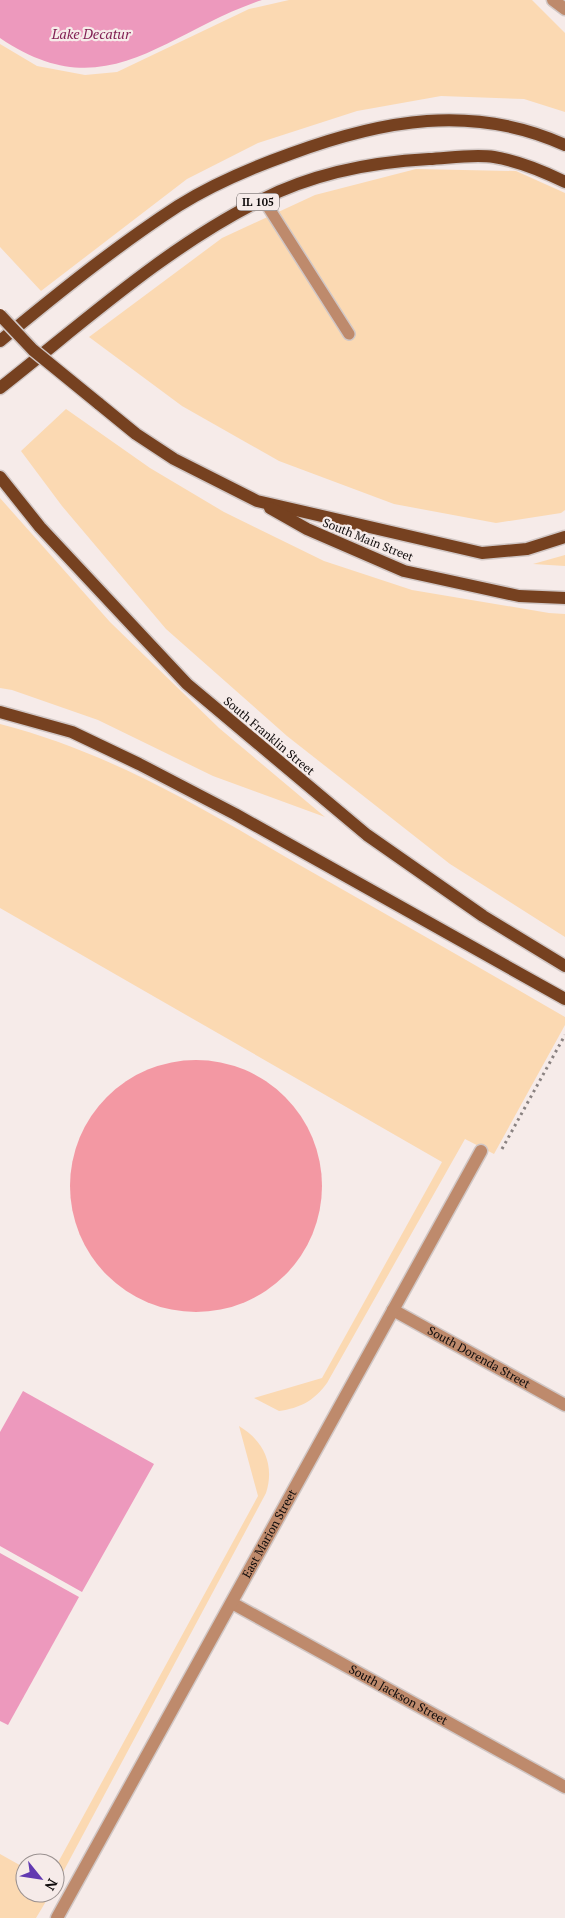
<svg xmlns="http://www.w3.org/2000/svg" width="565" height="1918" viewBox="0 0 565 1918" font-family="'PT Serif',serif">
<style>
.green{fill:#fbd9b2}
.water{fill:#ed99bd}
.building{fill:#f398a3}
.lines{fill:none;stroke-linecap:round;stroke-linejoin:round}
.service-casing{stroke:#d1c7c5;stroke-width:14}
.minor-casing{stroke:#d1c7c5;stroke-width:15}
.primary-casing{stroke:#d1c7c5;stroke-width:15}
.path{stroke:#8a8281;stroke-width:3;stroke-dasharray:2.5 4;stroke-linecap:butt}
.service{stroke:#be8a6c;stroke-width:11}
.minor{stroke:#be8a6c;stroke-width:12}
.primary{stroke:#764120;stroke-width:12}
.primary-bridge-casing{stroke:#d1c7c5;stroke-width:15;stroke-linecap:butt}
.primary-bridge{stroke:#764120;stroke-width:12}
.labels{text-anchor:middle;stroke-width:4.5;stroke-linejoin:round;paint-order:stroke}
.shield{fill:#f6ebe9;stroke:#544e4e;stroke-width:1}
.shield-label{font-size:11px;font-weight:bold;fill:#0f0b0b}
.street-label{font-size:12px;fill:#0f0b0b;stroke:#f6ebe9}
.water-label{font-size:14px;font-style:italic;fill:#822154;stroke:#f6ebe9}
</style>
<rect width="100%" height="100%" fill="#f6ebe9"/>
<g class="green">
<polygon points="289,0 532,0 565,33 565,112 524,99 441,96 357,111 258,143 187,179 41,291 0,247 0,44 37,66 85,75 117,72 249,9"/>
<polygon points="416,169 516,171 565,193 565,510 561,513 496,523 394,504 279,461 182,406 89,337 222,238 315,195"/>
<polygon points="66,409 150,468 224,512 324,561 412,590 549,613 565,614 565,937 450,864 287,736 166,629 62,506 21,451"/>
<polygon points="0,498 110,622 219,728 325,817 213,776 98,720 12,690 0,688"/>
<polygon points="565,555 565,566 533,564"/>
<path d="M0,724C109,752 200,807 296,863C386,914 475,965 565,1017V1025L494,1154L465,1139L327,1383C314,1401 300,1408 279,1411L254,1398L322,1378L442,1162L0,908Z"/>
<path d="M239,1426C264,1441 275,1465 266,1493L55,1887V1868L258,1496Z"/>
<polygon points="0,1854 25,1868 25,1893 51,1893 36,1918 0,1918"/>
</g>
<g class="water">
<path d="M0,0H262C163,33 106,110 0,38Z"/>
<polygon points="23,1391 154,1464 82,1592 0,1546 0,1432"/>
<polygon points="0,1553 79,1597 8,1725 0,1721"/>
</g>
<circle class="building" cx="196" cy="1186" r="126"/>
<g class="lines">
<g class="service-casing">
<polyline id="service" points="263,199 349,334"/>
</g>
<g class="minor-casing">
<g id="minor">
<polyline points="553,0 565,9"/>
<path id="s1" d="M393,1310L565,1405"/>
<path id="s2" d="M232,1603L565,1787"/>
<path id="s3" d="M57,1918L481,1151"/>
</g>
</g>
<g class="primary-casing">
<g id="primary">
<path d="M0,341C57,294 115,247 178,206C213,184 251,168 290,154C382,120 472,103 565,145"/>
<path d="M0,388C84,322 165,248 261,200C312,174 372,162 429,159C449,158 474,154 494,157C518,161 543,171 565,182"/>
<polyline points="98,403 136,434 174,459 257,501 482,553 527,549 565,537"/>
<polyline points="0,477 40,527 187,684 367,835 483,916 565,966"/>
<polyline points="270,508 307,529 404,571 519,596 565,598"/>
<polyline points="0,712 72,732 139,764 235,814 565,999"/>
</g>
</g>
<polyline class="path" points="502,1149 565,1035"/>
<use href="#service" class="service"/>
<use href="#minor" class="minor"/>
<use href="#primary" class="primary"/>
<g class="primary-bridge-casing">
<polyline id="primary-bridge" points="0,315 33,350 98,403"/>
</g>
<use href="#primary-bridge" class="primary-bridge"/>
</g>
<g class="labels">
<rect class="shield" x="237" y="193.5" width="42" height="17" rx="4"/>
<g class="shield-label">
<text x="258" y="206">IL 105</text>
</g>
<g class="street-label">
<text transform="translate(368 540) rotate(22)" y="4">South Main Street</text>
<text transform="translate(269 736) rotate(40)" y="4">South Franklin Street</text>
<text dy="4" stroke="none"><textPath href="#s1" startOffset="98">South Dorenda Street</textPath></text>
<text dy="4" stroke="none"><textPath href="#s3" startOffset="439">East Marion Street</textPath></text>
<text dy="4" stroke="none"><textPath href="#s2" startOffset="190">South Jackson Street</textPath></text>
</g>
<g class="water-label">
<text x="91" y="39">Lake Decatur</text>
</g>
</g>
<g transform="translate(40 1878) rotate(120)"><circle r="24" fill="#f6ebe9" stroke="#9a9190"/>
<path d="M0-4L9 19L0 12L-9 19Z" fill="#6239b1"/>
<text y="-8" font-size="14" font-weight="bold" text-anchor="middle" fill="#0f0b0b">N</text>
</g>
</svg>
